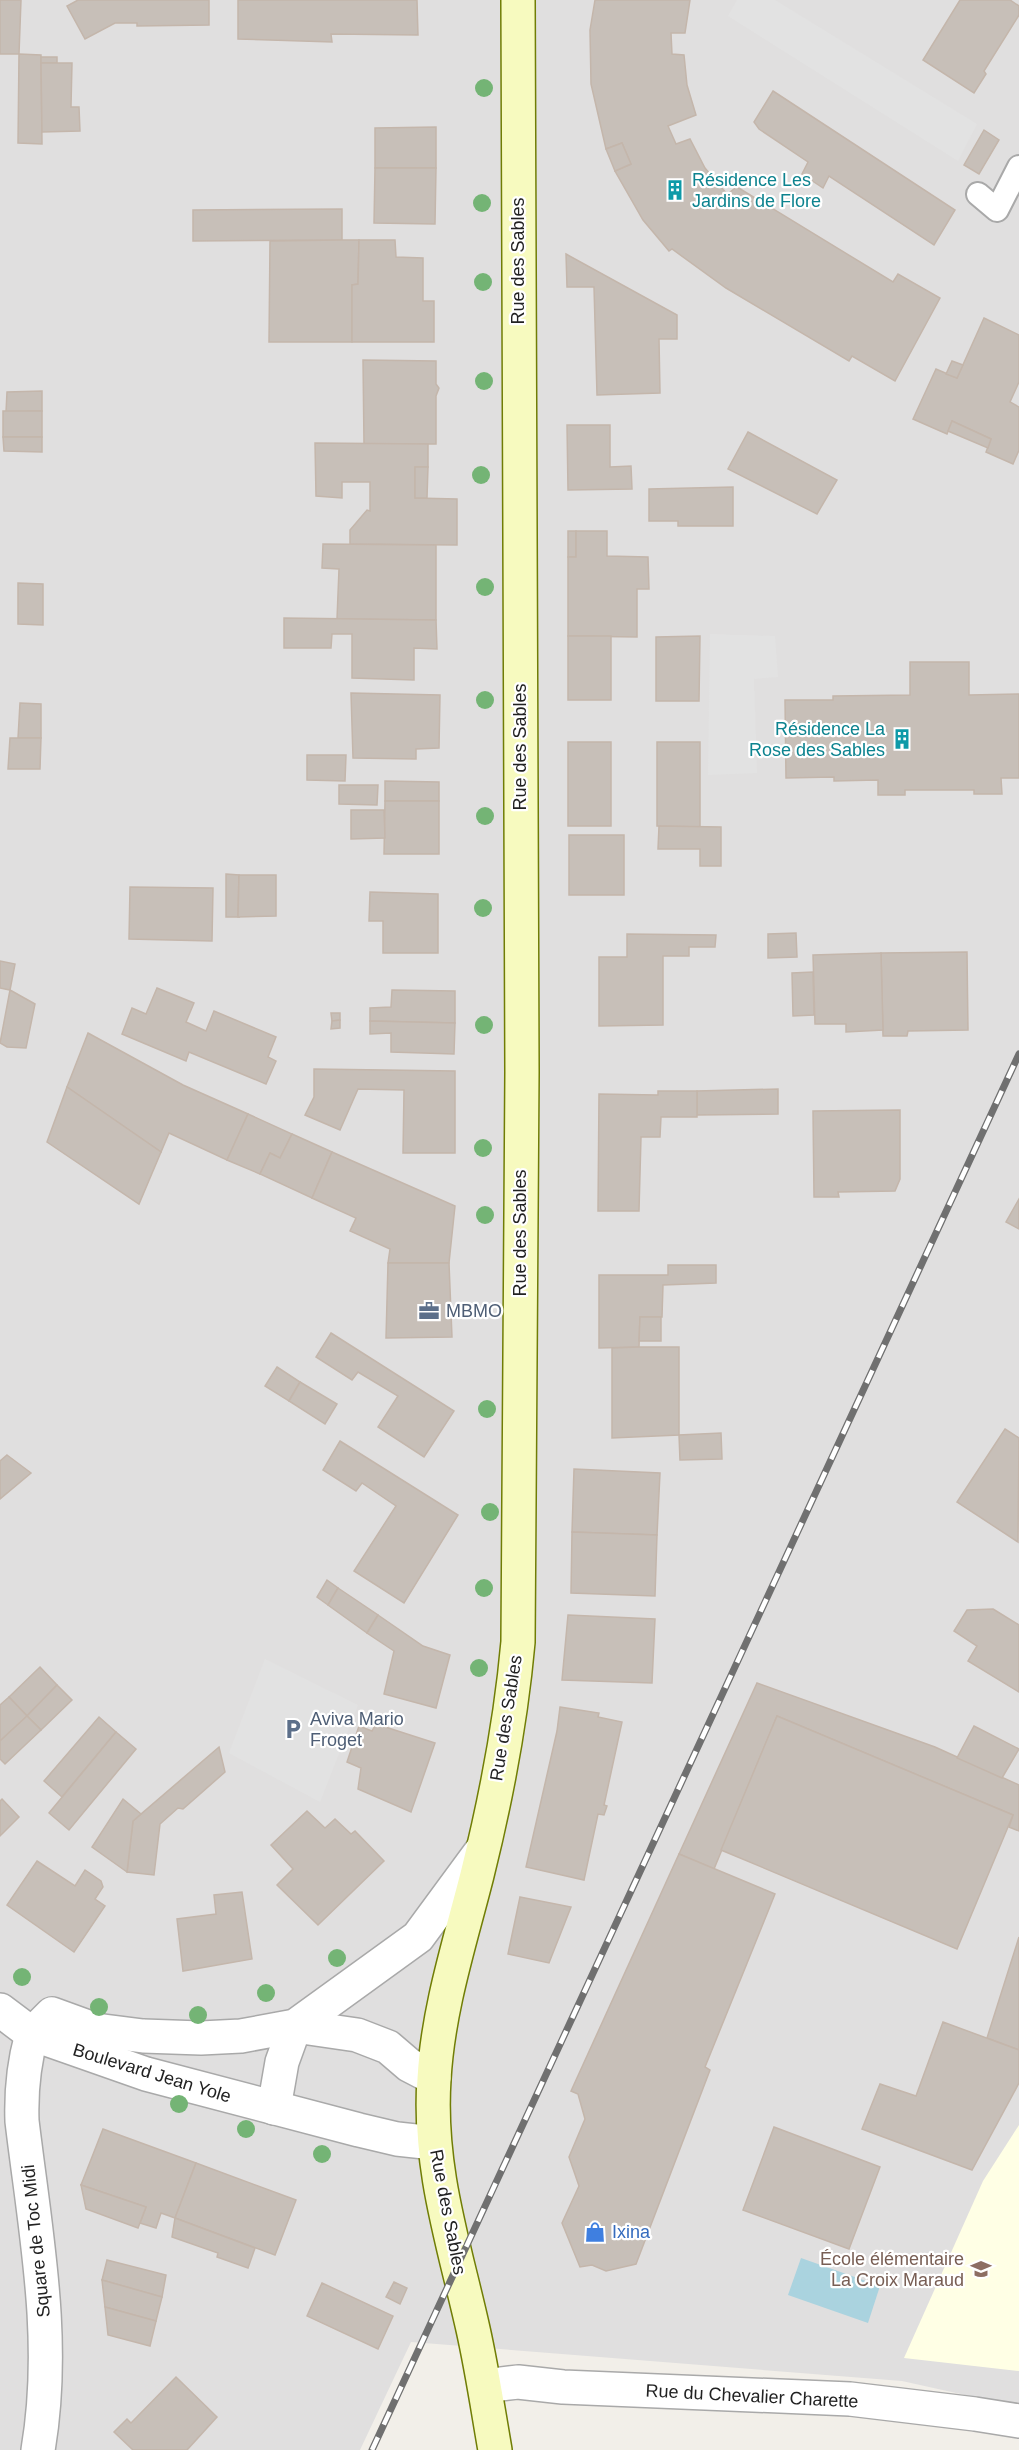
<svg xmlns="http://www.w3.org/2000/svg" width="1019" height="2450" viewBox="0 0 1019 2450" font-family="Arial,sans-serif">
<style>
.residential{fill:#e0dfdf}
.education{fill:#ffffe5}
.parking{fill:#e2e2e2}
.water{fill:#aad3df}
.building{fill:#c7bfb8;stroke:#c4b6ab;stroke-width:1.5}
.lines{fill:none;stroke-linecap:round;stroke-linejoin:round}
.lane-casing{stroke:#a9a9a9;stroke-width:26}
.street-casing{stroke:#a9a9a9;stroke-width:36}
.secondary-casing{stroke:#707d05;stroke-width:36}
.lane{stroke:#fff;stroke-width:22}
.street{stroke:#fff;stroke-width:33}
.secondary{stroke:#f7fabf;stroke-width:33}
.rail-casing{stroke:#707070;stroke-width:7}
.rail{stroke:#fff;stroke-width:4.5;stroke-dasharray:14;stroke-linecap:butt}
.tree{fill:#74b475}
.labels{text-anchor:middle;stroke-width:4.5;stroke-linejoin:round;paint-order:stroke}
.culture-label{font-size:18px;fill:#0d838f;stroke:#fff;text-anchor:start}
.street-label{font-size:18px;fill:#222;stroke:#fff}
.service-label{font-size:18px;fill:#4e5e75;stroke:#fff;text-anchor:start}
.shop-label{font-size:18px;fill:#366cbe;stroke:#fff;text-anchor:start}
.education-label{font-size:18px;fill:#785e54;stroke:#fff;text-anchor:end}
</style>
<rect width="100%" height="100%" fill="#f2efe9"/>
<polygon class="residential" points="0,0 1019,0 1019,2407 902,2381 411,2342 360,2450 0,2450"/>
<polygon class="education" points="1019,2125 1019,2371 904,2358 983,2181"/>
<g class="parking">
<polygon points="737,0 775,0 977,124 958,161 728,16"/>
<polygon points="710,634 775,636 778,677 754,679 757,773 708,775"/>
<polygon points="265,1659 358,1705 320,1802 229,1753"/>
</g>
<polygon class="water" points="801,2258 880,2286 868,2323 788,2295"/>
<g class="building">
<polygon points="0,0 21,0 19,54 0,54"/>
<polygon points="78,0 209,0 209,25 137,26 137,23 115,23 85,39 67,6"/>
<polygon points="238,0 417,0 418,35 331,34 332,42 238,39"/>
<polygon points="595,0 690,0 685,33 671,33 672,54 684,55 687,85 696,115 668,126 676,144 690,139 705,168 727,194 737,187 893,282 898,274 940,298 895,381 852,356 849,361 726,288 672,249 669,251 643,220 615,171 631,164 622,143 606,149 591,84 590,30"/>
<polygon points="960,0 1010,0 1019,6 1019,15 984,71 986,74 974,93 923,60"/>
<polygon points="19,54 41,55 42,144 18,143"/>
<rect x="41" y="57" width="16" height="6"/>
<polygon points="41,63 72,63 71,107 79,107 80,131 42,132"/>
<polygon points="773,91 955,210 934,245 829,176 823,188 802,174 808,162 759,129 754,122"/>
<polygon points="436,127 436,168 375,168 375,128"/>
<polygon points="984,130 999,140 979,174 964,165"/>
<polygon points="622,143 631,164 615,171 606,149"/>
<polygon points="375,168 436,168 435,224 374,223"/>
<polygon points="342,209 342,240 193,241 193,210"/>
<polygon points="342,240 359,240 358,284 352,285 352,342 269,342 270,241"/>
<polygon points="359,240 395,240 396,257 423,258 423,301 434,301 434,342 352,342 352,285 358,284"/>
<polygon points="566,254 677,315 677,339 659,339 660,393 597,395 594,287 567,287"/>
<polygon points="984,318 1019,335 1019,382 1010,402 1019,407 1019,450 1013,464 986,452 991,439 952,421 947,434 913,419 936,369 957,378"/>
<polygon points="363,360 436,361 436,384 439,388 436,396 436,444 364,444"/>
<polygon points="952,361 963,365 957,378 946,374"/>
<polygon points="42,391 42,411 6,412 7,392"/>
<rect x="3" y="411" width="39" height="26"/>
<polygon points="952,421 991,439 988,448 948,431"/>
<polygon points="567,425 610,425 610,467 631,466 632,489 568,490"/>
<polygon points="748,432 837,480 817,514 728,469"/>
<polygon points="3,437 42,437 42,452 4,451"/>
<polygon points="315,443 428,444 428,467 415,467 415,498 457,499 457,545 350,544 350,530 367,510 370,511 370,482 342,482 342,498 316,496"/>
<polygon points="415,467 428,467 427,498 415,498"/>
<polygon points="733,487 733,526 678,526 678,521 649,521 649,489"/>
<rect x="568" y="531" width="8" height="26"/>
<polygon points="576,531 607,531 607,556 648,557 649,589 637,589 637,637 568,636 568,557 576,557"/>
<polygon points="323,544 436,545 436,620 337,619 339,569 322,568"/>
<polygon points="18,583 43,584 43,625 18,624"/>
<polygon points="284,618 436,620 437,649 414,648 414,680 352,678 352,634 332,634 331,648 284,648"/>
<rect x="568" y="636" width="43" height="64"/>
<polygon points="700,636 699,701 656,701 656,637"/>
<polygon points="910,662 969,662 969,695 1019,694 1019,778 1001,778 1002,794 974,794 974,790 905,790 905,795 878,795 878,780 834,781 834,777 786,778 785,700 833,700 833,696 910,695"/>
<polygon points="351,693 440,695 439,748 416,749 416,759 353,758"/>
<polygon points="20,703 41,704 41,738 18,738"/>
<polygon points="10,738 41,738 40,769 8,769"/>
<rect x="568" y="742" width="43" height="84"/>
<polygon points="657,742 700,742 700,827 657,826"/>
<polygon points="307,755 346,755 345,781 307,780"/>
<polygon points="385,781 439,782 439,801 385,801"/>
<polygon points="339,785 378,785 377,805 339,804"/>
<polygon points="385,801 439,801 439,854 384,854"/>
<polygon points="351,810 384,810 385,838 351,839"/>
<polygon points="659,826 721,827 721,866 700,866 700,849 658,849"/>
<rect x="569" y="835" width="55" height="60"/>
<polygon points="226,874 239,875 238,917 240,917 226,917"/>
<polygon points="239,875 276,875 276,916 238,917"/>
<polygon points="130,887 213,888 212,941 129,939"/>
<polygon points="370,892 438,894 438,953 383,953 383,921 369,921"/>
<polygon points="796,933 797,957 768,958 768,934"/>
<polygon points="627,934 716,935 715,947 689,947 689,956 663,956 663,1025 599,1026 599,957 627,957"/>
<polygon points="967,952 968,1030 908,1031 907,1036 883,1036 881,953"/>
<polygon points="881,953 883,1030 846,1032 846,1024 815,1024 813,955"/>
<polygon points="0,961 15,964 10,990 0,988"/>
<polygon points="813,972 814,1015 793,1016 792,973"/>
<polygon points="157,988 194,1003 186,1022 206,1031 214,1011 276,1037 268,1057 276,1061 266,1084 189,1052 186,1061 122,1034 132,1008 146,1014"/>
<polygon points="10,990 35,1004 26,1048 7,1047 0,1043"/>
<polygon points="392,990 455,991 455,1023 370,1021 370,1008 391,1007"/>
<polygon points="331,1013 340,1013 340,1020 332,1021"/>
<polygon points="340,1020 340,1028 331,1029 332,1021"/>
<polygon points="370,1021 455,1023 454,1054 391,1052 391,1033 370,1034"/>
<polygon points="88,1033 183,1085 248,1114 227,1160 169,1133 161,1152 67,1087"/>
<polygon points="314,1069 455,1071 455,1153 403,1153 404,1090 358,1089 340,1130 305,1115 314,1097"/>
<polygon points="67,1087 161,1152 139,1204 47,1142"/>
<polygon points="778,1089 778,1114 697,1115 697,1091"/>
<polygon points="658,1091 697,1091 697,1117 661,1117 660,1137 641,1137 639,1211 598,1211 599,1094 658,1095"/>
<polygon points="900,1110 900,1179 895,1191 838,1192 839,1197 814,1197 813,1111"/>
<polygon points="248,1114 292,1134 280,1158 270,1153 260,1174 227,1160"/>
<polygon points="292,1134 332,1152 312,1198 260,1174 270,1153 280,1158"/>
<polygon points="332,1152 455,1206 449,1263 388,1263 390,1249 350,1231 356,1218 312,1198"/>
<polygon points="1019,1199 1019,1229 1006,1222"/>
<polygon points="388,1263 449,1263 452,1337 386,1338"/>
<polygon points="668,1265 716,1265 716,1283 663,1285 662,1317 640,1317 639,1347 599,1348 599,1275 668,1275"/>
<polygon points="640,1317 661,1317 661,1341 639,1341"/>
<polygon points="331,1333 454,1411 424,1457 378,1427 398,1396 358,1372 352,1380 316,1357"/>
<polygon points="639,1347 679,1347 679,1435 612,1438 612,1348"/>
<polygon points="277,1367 300,1382 289,1401 265,1386"/>
<polygon points="300,1382 337,1404 325,1424 289,1401"/>
<polygon points="1005,1429 1019,1438 1018,1542 957,1502"/>
<polygon points="721,1433 722,1459 680,1460 679,1435"/>
<polygon points="340,1441 458,1515 404,1603 354,1571 396,1506 362,1483 356,1491 323,1470"/>
<polygon points="7,1455 31,1473 0,1499 0,1461"/>
<polygon points="574,1469 660,1473 657,1535 572,1532"/>
<polygon points="572,1532 657,1535 655,1596 571,1593"/>
<polygon points="327,1580 338,1588 328,1605 317,1597"/>
<polygon points="338,1588 378,1615 367,1633 328,1605"/>
<polygon points="993,1609 1019,1625 1019,1692 968,1661 977,1646 954,1631 967,1610"/>
<polygon points="378,1615 423,1646 450,1655 436,1708 384,1694 394,1651 367,1633"/>
<polygon points="568,1615 655,1619 652,1683 562,1680"/>
<polygon points="40,1667 57,1685 27,1716 9,1697"/>
<polygon points="757,1683 935,1747 1019,1785 1019,1831 1009,1827 1013,1815 777,1716 714,1869 679,1854"/>
<polygon points="57,1685 72,1700 41,1730 27,1716"/>
<polygon points="9,1697 27,1716 0,1741 0,1705"/>
<polygon points="560,1707 599,1713 598,1717 622,1722 604,1805 607,1806 604,1815 598,1814 584,1880 526,1867 557,1731"/>
<polygon points="27,1716 41,1730 5,1764 0,1759 0,1741"/>
<polygon points="777,1716 1013,1815 957,1949 721,1850"/>
<polygon points="99,1717 116,1732 62,1797 44,1781"/>
<polygon points="376,1724 435,1743 411,1812 358,1789 361,1768 347,1762 359,1726 372,1731"/>
<polygon points="974,1726 1019,1749 1002,1778 957,1758"/>
<polygon points="116,1732 136,1749 69,1830 49,1813"/>
<polygon points="219,1747 225,1772 183,1809 178,1808 160,1824 154,1875 127,1872 133,1821"/>
<polygon points="2,1799 19,1817 0,1836 0,1801"/>
<polygon points="123,1799 141,1814 133,1821 127,1872 92,1847"/>
<polygon points="307,1811 325,1828 335,1819 351,1834 355,1831 384,1861 318,1925 277,1885 293,1869 271,1845"/>
<polygon points="679,1854 775,1894 705,2067 710,2070 636,2264 606,2271 592,2265 580,2267 562,2223 579,2186 569,2157 585,2119 578,2094 571,2091"/>
<polygon points="37,1861 75,1886 85,1870 101,1881 103,1887 95,1899 105,1906 74,1952 7,1905"/>
<polygon points="242,1892 252,1959 183,1971 177,1919 216,1914 214,1895"/>
<polygon points="520,1897 571,1907 549,1963 508,1954"/>
<polygon points="1019,1937 1019,2050 987,2038"/>
<polygon points="943,2022 1019,2050 1019,2083 972,2170 862,2129 880,2084 916,2096"/>
<polygon points="774,2127 880,2167 849,2249 743,2210"/>
<polygon points="103,2129 196,2163 175,2218 161,2213 156,2228 140,2223 146,2207 81,2185"/>
<polygon points="196,2163 296,2200 275,2255 175,2218"/>
<polygon points="81,2185 146,2207 138,2228 86,2209"/>
<polygon points="175,2218 255,2248 248,2268 217,2257 218,2253 172,2237"/>
<polygon points="107,2260 166,2275 162,2297 102,2280"/>
<polygon points="102,2280 162,2297 156,2321 105,2307"/>
<polygon points="394,2282 407,2288 400,2304 386,2297"/>
<polygon points="322,2283 393,2316 378,2349 307,2316"/>
<polygon points="105,2307 156,2321 150,2346 108,2335"/>
<polygon points="176,2377 217,2417 187,2450 133,2450 114,2432 127,2419 131,2423"/>
</g>
<g class="lines">
<g class="lane-casing">
<polyline id="lane" points="978,194 997,210 1019,167"/>
</g>
<g class="street-casing">
<g id="street">
<polyline points="0,2010 32,2034 146,2074 359,2130 397,2139 434,2143"/>
<polyline points="32,2034 52,2014 96,2030 143,2036 201,2038 241,2036 295,2026 418,1937 482,1850"/>
<path d="M32,2034C24,2062 21,2091 22,2121C35,2230 57,2340 38,2450"/>
<polyline points="274,2108 282,2062 295,2026 357,2035 388,2047 409,2065 434,2078"/>
<polyline points="485,2386 518,2382 563,2387 850,2399 975,2414 1019,2421"/>
</g>
</g>
<g class="secondary-casing">
<path id="secondary" d="M495,2450C488,2410 482,2369 473,2329C454,2244 428,2168 434,2079C438,2009 460,1942 477,1875C496,1799 511,1720 518,1642L522,1072L518,0"/>
</g>
<use href="#lane" class="lane"/>
<use href="#street" class="street"/>
<use href="#secondary" class="secondary"/>
<g class="rail-casing">
<polyline id="rail" points="372,2450 1019,1054"/>
</g>
<use href="#rail" class="rail"/>
</g>
<g class="tree">
<circle cx="484" cy="88" r="9"/>
<circle cx="482" cy="203" r="9"/>
<circle cx="483" cy="282" r="9"/>
<circle cx="484" cy="381" r="9"/>
<circle cx="481" cy="475" r="9"/>
<circle cx="485" cy="587" r="9"/>
<circle cx="485" cy="700" r="9"/>
<circle cx="485" cy="816" r="9"/>
<circle cx="483" cy="908" r="9"/>
<circle cx="484" cy="1025" r="9"/>
<circle cx="483" cy="1148" r="9"/>
<circle cx="485" cy="1215" r="9"/>
<circle cx="487" cy="1409" r="9"/>
<circle cx="490" cy="1512" r="9"/>
<circle cx="484" cy="1588" r="9"/>
<circle cx="479" cy="1668" r="9"/>
<circle cx="337" cy="1958" r="9"/>
<circle cx="22" cy="1977" r="9"/>
<circle cx="266" cy="1993" r="9"/>
<circle cx="99" cy="2007" r="9"/>
<circle cx="198" cy="2015" r="9"/>
<circle cx="179" cy="2104" r="9"/>
<circle cx="246" cy="2129" r="9"/>
<circle cx="322" cy="2154" r="9"/>
</g>
<defs>
<g id="building-bare" transform="scale(1.62)"><path d="M-4-6H4V6H1V3H-1V6H-4ZM-2.5-4.3h1.7v1.8h-1.7ZM.8-4.3h1.7v1.8H.8ZM-2.5-1h1.7V.8h-1.7ZM.8-1h1.7V.8H.8Z" fill="#0f9aa8" stroke="#fff" stroke-width="2.5" paint-order="stroke"/></g>
<g id="office-bare" transform="scale(1.62)"><path d="M-6-3h4V-5.5h4V-3h4V5H-6ZM-1-4.5V-3h2v-1.5ZM-6 0V1H6V0Z" fill="#5c6f8a" stroke="#fff" stroke-width="2.5" paint-order="stroke"/></g>
<g id="parking-bare" transform="scale(1.62)"><path d="M-3.5-5.5H1a3.5 3.5 0 0 1 0 7H-1V5.5H-3.5ZM-1-3.4V-.6H.8a1.4 1.4 0 0 0 0-2.8Z" fill="#5c6f8a" stroke="#fff" stroke-width="2.5" paint-order="stroke"/></g>
<g id="shop-bare" transform="scale(1.62)"><path d="M-5-2.5h2.3a2.7 3.5 0 0 1 5.4 0H5L5.5 6h-11ZM-1.5-2.5h3a1.5 2.3 0 0 0-3 0Z" fill="#3f7fe0" stroke="#fff" stroke-width="2.5" paint-order="stroke"/></g>
<g id="school-bare" transform="scale(1.62)"><path d="M0-5L7-2L0 1L-7-2ZM-4 1L0 2.5L4 1V4Q0 6-4 4Z" fill="#8d6e63" stroke="#fff" stroke-width="2.5" paint-order="stroke"/></g>
</defs>
<g fill-rule="evenodd">
<use href="#building-bare" x="675" y="190"/>
<use href="#building-bare" x="902" y="739"/>
<use href="#office-bare" x="429" y="1311"/>
<use href="#parking-bare" x="293" y="1729"/>
<use href="#shop-bare" x="595" y="2232"/>
<use href="#school-bare" x="981" y="2269"/>
</g>
<g class="labels">
<g class="culture-label">
<text x="692" y="186">Résidence Les<tspan x="692" dy="21">Jardins de Flore</tspan></text>
<text x="885" y="735" text-anchor="end">Résidence La<tspan x="885" dy="21">Rose des Sables</tspan></text>
</g>
<g class="street-label">
<text transform="translate(518 261) rotate(-90)" y="6">Rue des Sables</text>
<text transform="translate(520 747) rotate(-90)" y="6">Rue des Sables</text>
<text transform="translate(520 1233) rotate(-90)" y="6">Rue des Sables</text>
<text transform="translate(506 1718) rotate(-81)" y="6">Rue des Sables</text>
<text transform="translate(152 2073) rotate(17)" y="6">Boulevard Jean Yole</text>
<text transform="translate(448 2212) rotate(79)" y="6">Rue des Sables</text>
<text transform="translate(36 2241) rotate(-96)" y="6">Square de Toc Midi</text>
<text transform="translate(752 2396) rotate(3)" y="6">Rue du Chevalier Charette</text>
</g>
<g class="service-label">
<text x="446" y="1317">MBMO</text>
<text x="310" y="1725">Aviva Mario<tspan x="310" dy="21">Froget</tspan></text>
</g>
<g class="shop-label">
<text x="612" y="2238">Ixina</text>
</g>
<g class="education-label">
<text x="964" y="2265">École élémentaire<tspan x="964" dy="21">La Croix Maraud</tspan></text>
</g>
</g>
</svg>
